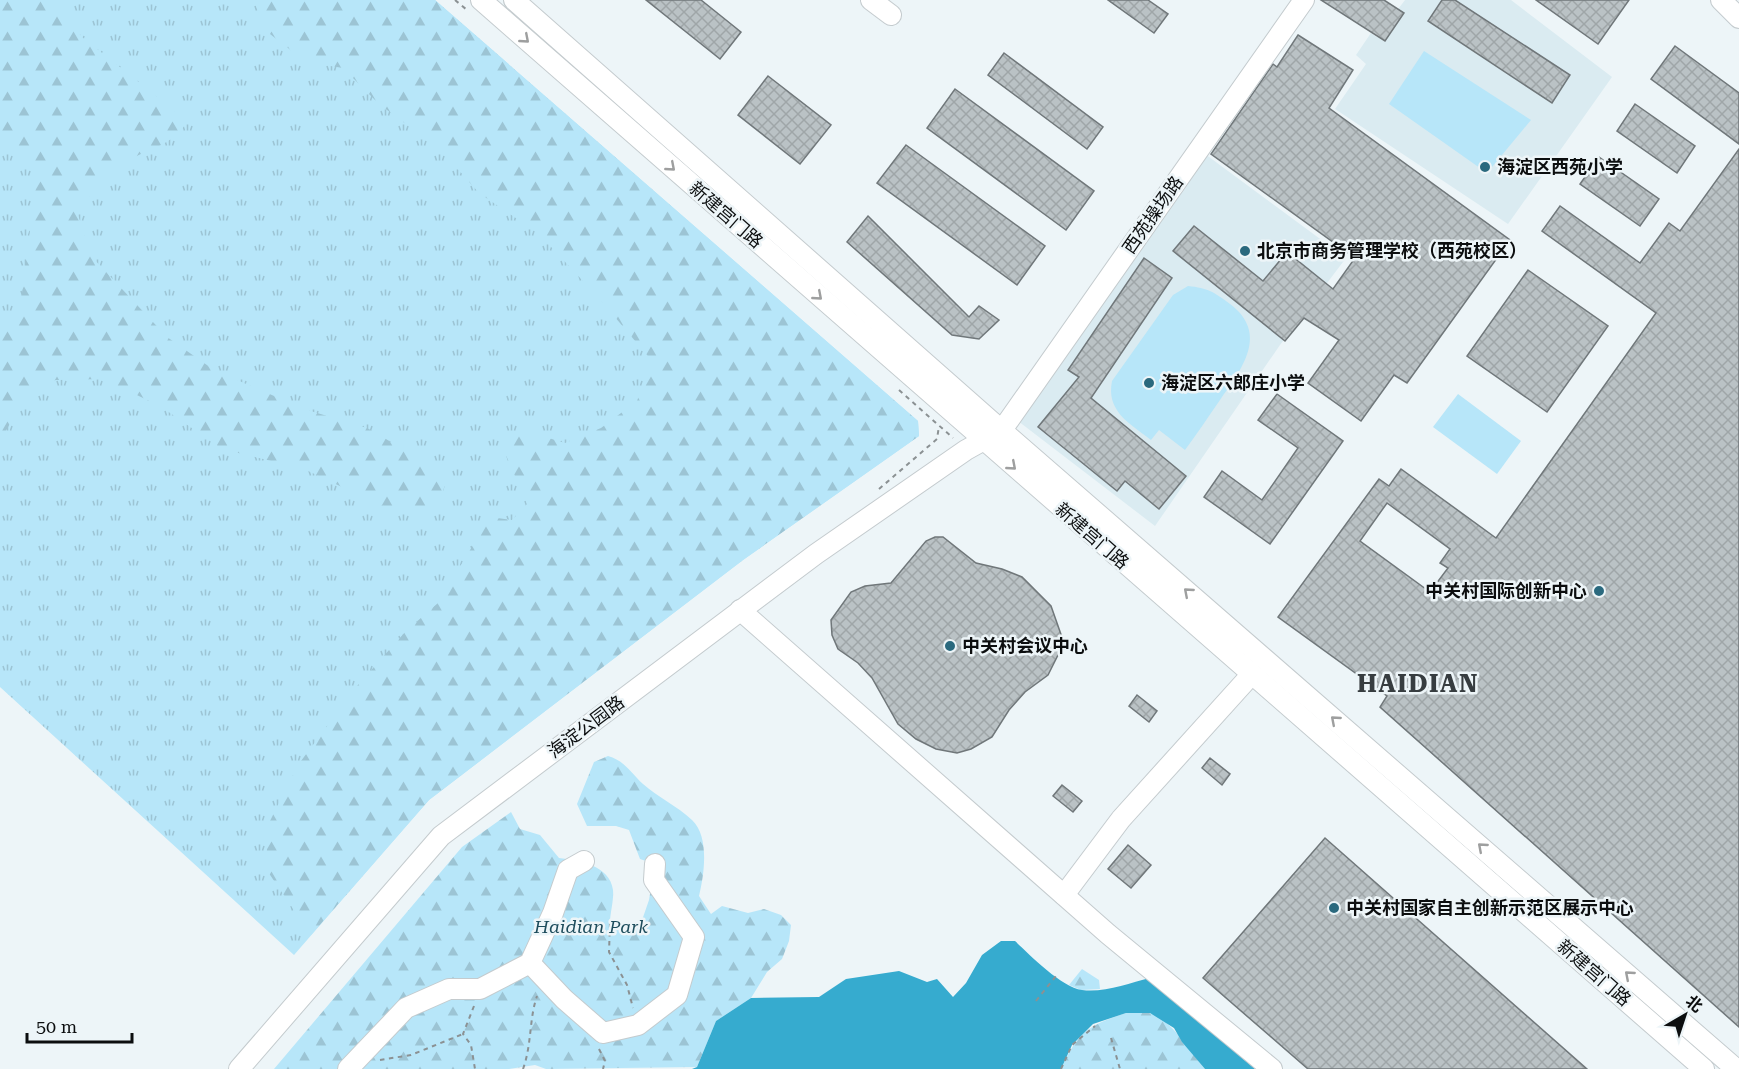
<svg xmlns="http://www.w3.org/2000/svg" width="1739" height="1069" viewBox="0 0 1739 1069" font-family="'Roboto Serif','Noto Sans SC',serif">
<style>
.built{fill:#daebf1}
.grass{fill:url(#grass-tufts)}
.forest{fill:url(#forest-firs)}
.pitch{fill:#b7e6f9}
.water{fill:#36abcf}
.building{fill:url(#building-cross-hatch);stroke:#70777a;stroke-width:1.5;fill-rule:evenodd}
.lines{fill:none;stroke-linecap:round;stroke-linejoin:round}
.minor-casing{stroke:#c4cbce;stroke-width:22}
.path{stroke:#8b9193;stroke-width:2;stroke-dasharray:4.5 4.5;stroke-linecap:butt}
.minor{stroke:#fff;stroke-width:20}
.oneway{stroke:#9e9f9f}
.poi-dot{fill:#2a697e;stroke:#edf5f8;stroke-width:2}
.labels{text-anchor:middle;stroke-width:5;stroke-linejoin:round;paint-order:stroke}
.poi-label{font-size:18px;font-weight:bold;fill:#0c0e0f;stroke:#edf5f8;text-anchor:start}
.street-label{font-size:18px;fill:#0c0e0f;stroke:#edf5f8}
.park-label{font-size:18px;font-style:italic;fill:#1d4c5c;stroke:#edf5f8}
.district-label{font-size:24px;font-weight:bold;letter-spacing:1.5px;fill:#373d40;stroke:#edf5f8}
</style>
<defs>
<pattern id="grass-tufts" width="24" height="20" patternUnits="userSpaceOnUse" patternTransform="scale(1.5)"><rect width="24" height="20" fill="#b7e6f9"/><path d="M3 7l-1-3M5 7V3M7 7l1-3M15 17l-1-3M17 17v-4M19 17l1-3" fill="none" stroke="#9cc4d4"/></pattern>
<pattern id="forest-firs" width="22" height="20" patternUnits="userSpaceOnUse" patternTransform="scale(1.5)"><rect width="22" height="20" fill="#b7e6f9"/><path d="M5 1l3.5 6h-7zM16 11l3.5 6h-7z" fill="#9cc4d4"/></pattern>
<pattern id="building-cross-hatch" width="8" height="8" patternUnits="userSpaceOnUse" patternTransform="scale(1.5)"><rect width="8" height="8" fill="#bac2c5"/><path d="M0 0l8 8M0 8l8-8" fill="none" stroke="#9fa6a8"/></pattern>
</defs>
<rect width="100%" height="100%" fill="#edf5f8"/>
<g class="built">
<polygon points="1405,0 1511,0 1612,77 1508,224 1335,109 1366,64 1356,55 1371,33 1377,37"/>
<polygon points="1205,154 1346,258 1280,345 1155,526 1018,421"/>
</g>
<polygon class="grass" points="0,0 435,0 918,421 919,436 743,560 429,800 294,955 0,687"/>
<g class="forest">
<path d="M0,0H52L82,37L174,110L185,125C169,147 147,149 125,162C103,174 90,194 78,215L92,257L167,337L214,370L304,409L367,428L427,463L447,480L438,504L420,515L380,505L304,469L222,449L160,406L103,379L56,380L31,387L0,441V331L19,316L38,169L0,132Z"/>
<polygon points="253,0 435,0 918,421 919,436 743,560 429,800 311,935 266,869 268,825 298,765 357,686 406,631 438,603 490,517 512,520 527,504 505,453 519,429 565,443 601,428 637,401 652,361 598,297 538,233 479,193 441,150 379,104 343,68 306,62 270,34"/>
<path d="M608,756C625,761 630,772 643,784C658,797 677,806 692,820C710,837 704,875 699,896L711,914L722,906L748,913L764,909L781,915L791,925L789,941L782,959L767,972L751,998L716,1021L697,1067L546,1069L535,1065L509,1069H274L462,847L511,812L520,829L540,835L559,858C578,860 610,865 613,890C614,900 610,913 610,923L621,932L640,926L649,900L655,864L640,859L629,830L616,826H587L577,804L594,762Z"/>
<polygon points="1082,969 1099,980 1100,989 1081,990 1069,985"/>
<path d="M1126,1013C1133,1013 1142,1012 1149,1013C1171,1018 1190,1052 1205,1069H1061C1078,1032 1087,1026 1126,1013Z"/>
</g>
<g class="pitch">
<polygon points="1424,51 1531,120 1487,173 1389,104"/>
<path d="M1188,286C1208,288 1214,292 1230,304C1270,334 1241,370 1220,400C1208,417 1197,434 1185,450L1159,430L1151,440C1129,423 1106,411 1112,381L1173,295Z"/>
<polygon points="1458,394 1521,441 1497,474 1433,427"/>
</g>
<path class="water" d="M1001,941H1015C1030,955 1061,987 1082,990C1104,993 1129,983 1150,978L1255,1069H1205L1182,1042L1174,1028L1150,1013H1126L1093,1024L1072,1045L1061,1069H692L697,1067L716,1021L751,998L819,997L846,979L899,971L927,982L937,979L953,997L966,983L982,955Z"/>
<g class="building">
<polygon points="646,0 701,0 741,32 720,59"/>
<polygon points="1108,0 1148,0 1168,14 1154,33"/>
<polygon points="1321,0 1384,0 1404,13 1385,41"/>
<polygon points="1442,0 1455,0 1570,75 1552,103 1428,21"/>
<polygon points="1536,0 1629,0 1598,44"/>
<polygon points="1298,35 1353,70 1329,108 1510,240 1407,383 1394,375 1361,421 1308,383 1339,340 1304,318 1285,341 1173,251 1194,226 1263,281 1287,252 1333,289 1355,258 1211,154 1273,64 1277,67"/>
<polygon points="1675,46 1739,93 1739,144 1651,79"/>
<polygon points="1004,53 1103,127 1087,149 988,75"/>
<polygon points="768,76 831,125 800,164 738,115"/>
<polygon points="955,89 1094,191 1066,230 927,128"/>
<polygon points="1635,104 1695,146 1677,173 1617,131"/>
<polygon points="906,145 1045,246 1017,285 877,183"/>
<path d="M1739,149V1027L1380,707L1387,696L1278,617L1379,479L1389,486L1401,469L1496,538L1656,313L1542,231L1560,206L1640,263L1669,223L1680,231ZM1387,503L1450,549L1440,563L1448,568L1430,592L1360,541Z"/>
<polygon points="1599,157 1659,199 1640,226 1580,184"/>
<polygon points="868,216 969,317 979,306 999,320 979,339 952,335 847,242"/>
<polygon points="1144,258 1172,278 1091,398 1186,476 1159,509 1125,481 1117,491 1038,427 1079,377 1068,370"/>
<polygon points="1528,270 1608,326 1547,412 1467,356"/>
<polygon points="1277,394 1343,441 1270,544 1204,497 1222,471 1262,500 1298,448 1258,420"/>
<polygon points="935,537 943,537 976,563 1002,569 1022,577 1051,606 1064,643 1048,675 1025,692 1009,710 992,737 971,749 957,753 936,749 916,739 898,724 872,678 858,663 838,649 832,635 831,620 851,592 865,586 891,583 926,541"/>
<polygon points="1137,695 1157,711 1149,722 1129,706"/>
<polygon points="1210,758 1230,774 1222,785 1202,768"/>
<polygon points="1062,785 1082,801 1073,812 1053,796"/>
<polygon points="1325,838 1587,1069 1308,1069 1203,978"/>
<polygon points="1128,845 1151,865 1131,888 1108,869"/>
</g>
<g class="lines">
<g class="minor-casing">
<g id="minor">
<polyline points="481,0 1704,1069"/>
<polyline points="514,0 991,421 1736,1069"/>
<polyline points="871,0 891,15"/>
<polyline points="1721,0 1739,18"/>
<polyline points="740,610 1108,934 1272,1069"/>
<polyline points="1064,895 1121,819 1251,675"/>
<polyline points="530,963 564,999 603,1033 638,1025 677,995 694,937 654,880 655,864"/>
<polyline points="239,1069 441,836 816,554 966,450 1002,430 1304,0"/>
<polyline points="348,1069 406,1008 449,989 480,989 530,963 553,913 568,870 584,861"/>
</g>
</g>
<g class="path">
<polyline points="455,0 467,10"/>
<polyline points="899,390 953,438"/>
<polyline points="879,489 937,439 939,426"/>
<polyline points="610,923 609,952 627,985 633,1008"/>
<polyline points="1036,1001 1056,976"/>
<polyline points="474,1006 463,1034 471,1045 475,1069"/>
<polyline points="1111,1038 1120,1069"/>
<polyline points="599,1049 605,1061 603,1069"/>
<polyline points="380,1060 411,1055 463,1034"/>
<path d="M523,1069C532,1044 529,1019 537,996"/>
<polyline points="1061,1069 1072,1045 1095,1026"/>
</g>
<use href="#minor" class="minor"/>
</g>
<defs><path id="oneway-chevron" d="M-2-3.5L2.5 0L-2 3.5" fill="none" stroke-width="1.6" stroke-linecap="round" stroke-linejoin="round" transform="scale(1.5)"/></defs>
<g class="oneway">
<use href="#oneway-chevron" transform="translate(525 39) rotate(41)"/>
<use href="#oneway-chevron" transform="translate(671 167) rotate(41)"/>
<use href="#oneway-chevron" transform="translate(818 296) rotate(41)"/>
<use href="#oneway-chevron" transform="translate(1012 466) rotate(41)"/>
<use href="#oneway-chevron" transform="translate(1188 592) rotate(-139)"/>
<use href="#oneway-chevron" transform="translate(1335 720) rotate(-139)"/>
<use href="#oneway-chevron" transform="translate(1482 847) rotate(-139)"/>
<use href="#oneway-chevron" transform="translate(1629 975) rotate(-139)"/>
</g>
<g class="poi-dot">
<circle cx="1485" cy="167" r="6"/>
<circle cx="1245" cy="251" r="6"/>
<circle cx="1149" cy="383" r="6"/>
<circle cx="1599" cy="591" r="6"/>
<circle cx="950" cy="646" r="6"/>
<circle cx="1334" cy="908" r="6"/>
</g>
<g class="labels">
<g class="poi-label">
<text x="1497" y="173">海淀区西苑小学</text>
<text x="1257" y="257">北京市商务管理学校（西苑校区）</text>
<text x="1161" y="389">海淀区六郎庄小学</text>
<text x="1587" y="597" text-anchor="end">中关村国际创新中心</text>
<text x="962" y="652">中关村会议中心</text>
<text x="1346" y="914">中关村国家自主创新示范区展示中心</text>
</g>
<g class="street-label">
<text transform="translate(726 215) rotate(41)" y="6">新建宫门路</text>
<text transform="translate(1153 215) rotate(-55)" y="6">西苑操场路</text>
<text transform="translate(1092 536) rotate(41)" y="6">新建宫门路</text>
<text transform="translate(586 727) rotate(-37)" y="6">海淀公园路</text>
<text transform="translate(1594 973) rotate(41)" y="6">新建宫门路</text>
</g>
<g class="park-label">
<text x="591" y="933">Haidian Park</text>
</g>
<g class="district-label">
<text x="1418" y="692">HAIDIAN</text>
</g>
</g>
<g transform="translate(1685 1015) rotate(39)" stroke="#edf5f8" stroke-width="4.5" paint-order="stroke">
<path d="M0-4.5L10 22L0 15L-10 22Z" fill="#0c0e0f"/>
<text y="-9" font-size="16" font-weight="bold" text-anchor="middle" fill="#0c0e0f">北</text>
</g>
<path d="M27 1033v9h105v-9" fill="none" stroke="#0c0e0f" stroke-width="3"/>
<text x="36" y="1033" font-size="18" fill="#0c0e0f" stroke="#edf5f8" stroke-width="4.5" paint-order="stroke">50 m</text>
</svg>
